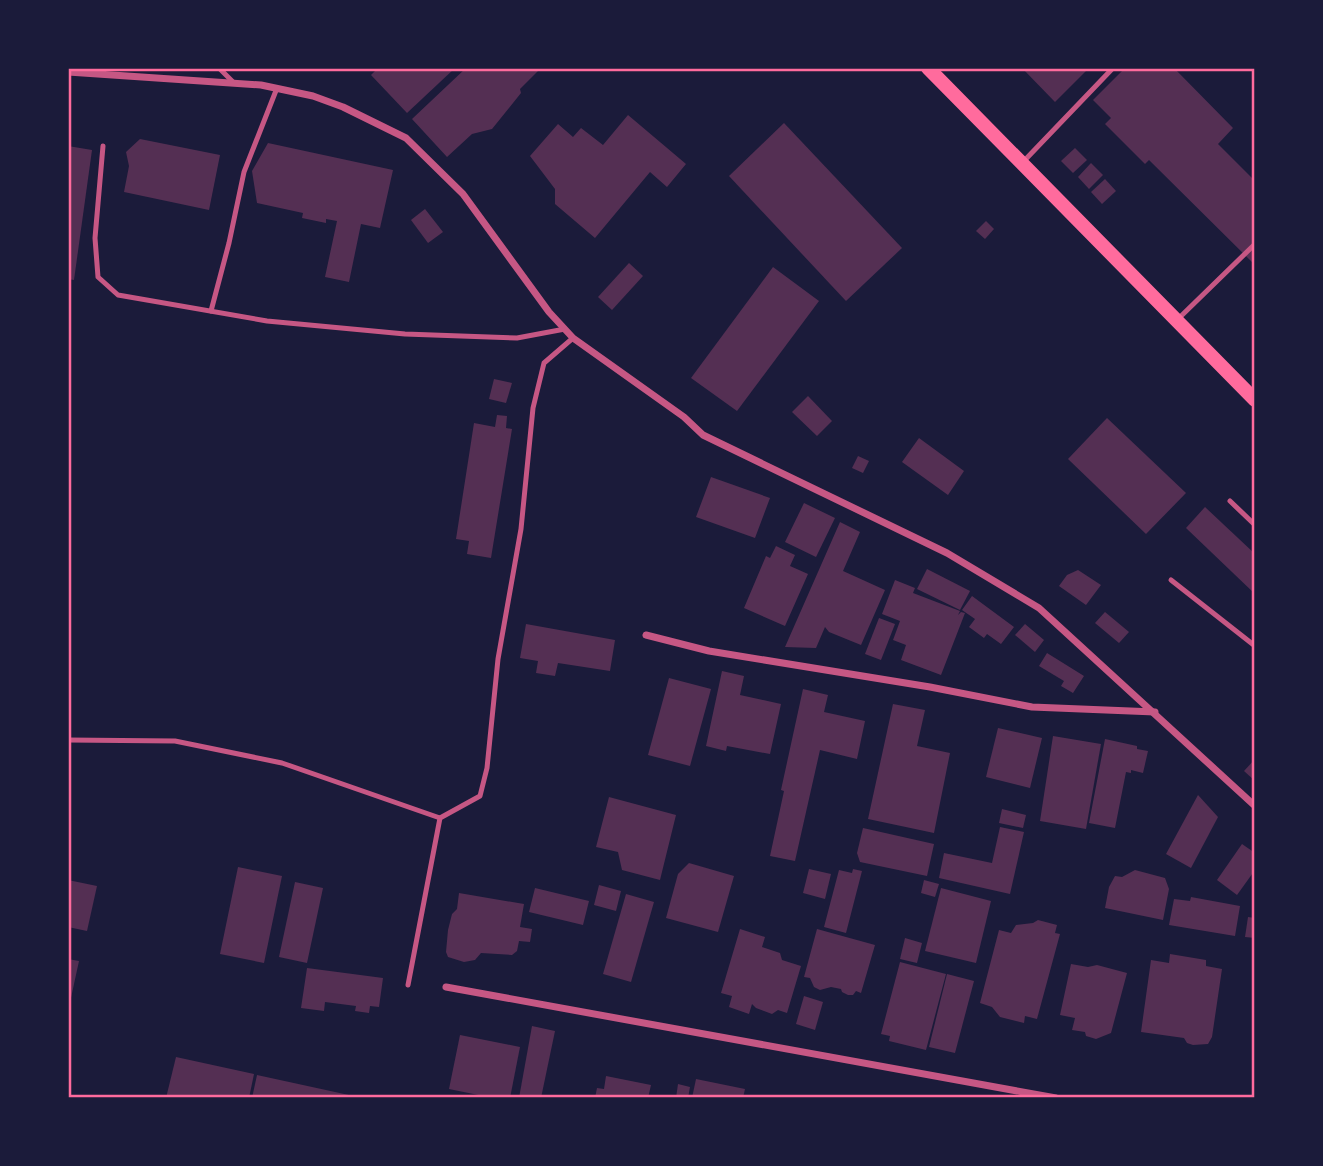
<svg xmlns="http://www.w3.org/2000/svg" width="1323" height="1166" viewBox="0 0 1323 1166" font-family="Lato,sans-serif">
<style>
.building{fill:#542f53}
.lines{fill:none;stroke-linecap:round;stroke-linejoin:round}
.service{stroke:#c65784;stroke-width:5}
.minor{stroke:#c65784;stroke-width:7}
.secondary{stroke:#ff6b9d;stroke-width:14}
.neatline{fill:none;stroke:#ff6b9d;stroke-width:2.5}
</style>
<rect width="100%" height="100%" fill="#1b1b3a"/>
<g class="building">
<polygon points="378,68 455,68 407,113 371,75"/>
<polygon points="466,68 536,68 538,71 520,89 521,93 492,129 472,134 447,157 412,119"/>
<polygon points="1022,68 1089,68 1055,102"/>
<polygon points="1125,68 1174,68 1233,128 1218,144 1255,181 1255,265 1149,160 1145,164 1105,124 1111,118 1093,100"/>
<polygon points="628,115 686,164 667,187 650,172 595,238 555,204 555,189 530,156 558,124 573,137 581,128 603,145"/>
<polygon points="784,123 902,248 846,301 729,176"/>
<polygon points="140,139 220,155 209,210 124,192 129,166 126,152"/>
<polygon points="268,143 393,170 380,228 361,224 349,282 325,277 337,221 326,219 326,223 302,218 303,213 257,203 252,171"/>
<polygon points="68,146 92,150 74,280 68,279"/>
<polygon points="1075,148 1087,160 1073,173 1061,161"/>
<polygon points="1091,163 1103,175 1089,189 1078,177"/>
<polygon points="1105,179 1116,191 1102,204 1091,192"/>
<polygon points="425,209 443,232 428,243 411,220"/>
<polygon points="986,221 994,229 985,239 976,231"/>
<polygon points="629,263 643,276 612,310 598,297"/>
<polygon points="773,267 819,301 737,411 691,378"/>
<polygon points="494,379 512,383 506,403 489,399"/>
<polygon points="808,396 832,421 817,436 792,412"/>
<polygon points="497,415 507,416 506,428 512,429 491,558 467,554 469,541 456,539 474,423 495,427"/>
<polygon points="1107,418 1186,493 1146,534 1068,459"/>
<polygon points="919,438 964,471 948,495 902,462"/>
<polygon points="858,456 869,461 863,473 852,468"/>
<polygon points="711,477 770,498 755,538 696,517"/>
<polygon points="804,503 835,518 816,557 785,542"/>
<polygon points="1205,507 1255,554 1255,594 1186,528"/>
<polygon points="840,522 860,532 843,571 885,590 861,645 829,632 825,627 816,648 785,647"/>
<polygon points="776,546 795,555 790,566 808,574 785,626 744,608 766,556 770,558"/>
<polygon points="927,569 970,591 960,610 917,589"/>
<polygon points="1078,570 1101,585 1086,605 1059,586 1067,575"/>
<polygon points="895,580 915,588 913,593 960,611 958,615 961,612 965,613 941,675 901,660 906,645 893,640 900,621 882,614"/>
<polygon points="972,596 1014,627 1001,644 987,634 984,638 969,627 975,619 962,610"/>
<polygon points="1105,612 1129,632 1119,643 1095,623"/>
<polygon points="879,618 895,624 881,660 865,654"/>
<polygon points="526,624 615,640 610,671 558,663 555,676 536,673 538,661 520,658"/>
<polygon points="1025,624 1044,640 1035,652 1015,635"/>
<polygon points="1047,653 1084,676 1073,693 1061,686 1064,681 1039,666"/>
<polygon points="722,671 744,676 740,695 781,704 770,754 727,746 726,751 706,746"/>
<polygon points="669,678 711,689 690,766 648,755"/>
<polygon points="803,689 828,695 824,712 865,721 857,759 820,750 795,861 770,856 784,791 781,790"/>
<polygon points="893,704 925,710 917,746 950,753 934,833 868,819"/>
<polygon points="998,728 1042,738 1030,788 986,777"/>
<polygon points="1053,736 1101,744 1086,829 1040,821"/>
<polygon points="1105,739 1137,746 1137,749 1148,751 1143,773 1131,770 1131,773 1126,772 1115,828 1089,823"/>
<polygon points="1255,759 1255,781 1244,771"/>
<polygon points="1198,795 1218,817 1191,868 1166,854"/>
<polygon points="609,797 676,815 660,880 622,870 618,852 596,847"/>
<polygon points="1002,809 1026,815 1023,828 999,823"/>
<polygon points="1000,827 1024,832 1010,894 939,878 944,853 992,863"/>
<polygon points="863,828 934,844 927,876 860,862 857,853"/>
<polygon points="1242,844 1255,853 1255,870 1237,895 1217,880"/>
<polygon points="689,863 734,876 718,932 666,918 678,874"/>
<polygon points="238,867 282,876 264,963 220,954"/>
<polygon points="809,869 831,874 825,899 803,893"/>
<polygon points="853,869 862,871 846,933 824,927 839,870 852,873"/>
<polygon points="1135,870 1165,878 1169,889 1163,920 1105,908 1109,887 1115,876 1122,877"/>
<polygon points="68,880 97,886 87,931 68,927"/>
<polygon points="924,880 939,884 935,897 921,893"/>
<polygon points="295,882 323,888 307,963 279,957"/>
<polygon points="599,885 621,891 616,911 594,905"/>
<polygon points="535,888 589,901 583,925 529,912"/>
<polygon points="941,888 991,901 976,963 925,951"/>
<polygon points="459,893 524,904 520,927 532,929 530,942 519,941 517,951 512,955 481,953 475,960 464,962 448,957 446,952 448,930 452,914 457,909"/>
<polygon points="626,894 654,902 631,982 603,974"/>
<polygon points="1191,897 1240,906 1235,936 1169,925 1174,899 1190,901"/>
<polygon points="1248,917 1255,918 1255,938 1245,937"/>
<polygon points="1038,920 1057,925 1055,933 1060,934 1037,1019 1025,1016 1024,1023 1000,1017 992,1007 980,1003 999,930 1011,933 1016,925 1033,923"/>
<polygon points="740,929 765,937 762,947 780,953 782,960 801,966 787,1013 778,1010 772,1014 756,1008 752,1004 749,1014 729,1007 732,996 721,993"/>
<polygon points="817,929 875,945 861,993 856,991 853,995 848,995 842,992 841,989 831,987 820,990 814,987 810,978 804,977"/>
<polygon points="905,938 922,943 917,963 900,959"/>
<polygon points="1170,954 1206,960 1206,966 1222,969 1212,1037 1208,1044 1193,1045 1187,1043 1184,1038 1141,1032 1151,960 1169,963"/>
<polygon points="68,959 79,961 69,1007 68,1007"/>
<polygon points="900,962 946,974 926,1050 889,1041 890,1036 881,1034"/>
<polygon points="1071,964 1088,967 1097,965 1127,973 1111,1033 1096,1039 1086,1036 1085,1032 1072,1030 1075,1018 1060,1015"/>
<polygon points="307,968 383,978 379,1007 370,1006 369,1013 355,1011 356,1006 325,1002 324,1011 301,1008"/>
<polygon points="947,974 974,981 955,1053 929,1047"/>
<polygon points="804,996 823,1002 815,1030 796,1024"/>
<polygon points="532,1026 555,1031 541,1098 519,1098"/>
<polygon points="460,1035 520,1047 510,1098 493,1098 449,1089"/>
<polygon points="176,1057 254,1074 249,1098 166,1098"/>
<polygon points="257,1075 358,1097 358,1098 252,1098"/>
<polygon points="606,1076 651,1085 648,1098 595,1098 597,1088 604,1089"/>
<polygon points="696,1079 745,1089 743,1098 692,1098"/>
<polygon points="678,1084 690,1087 688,1098 676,1098"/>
</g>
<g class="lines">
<g class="service">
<polyline points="219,68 234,83"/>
<polyline points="103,146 95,238 98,277 118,295 267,321 405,334 517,338 565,329"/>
<polyline points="1023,162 1113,68"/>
<polyline points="211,311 229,243 244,172 277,88"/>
<polyline points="1177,320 1255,244"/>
<polyline points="1230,501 1255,525"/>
<polyline points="1171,580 1255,646"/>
<polyline points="68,740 175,741 282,763 440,818"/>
<polyline points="408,985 440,818 480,796 487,768 498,659 521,529 533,408 544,363 573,338"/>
</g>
<g class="minor">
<polyline points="68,72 261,85 313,96 343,107 406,138 463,194 549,312 573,338 684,417 703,435 947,553 1039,608 1255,806"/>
<polyline points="646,635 709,651 930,687 1032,707 1155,712"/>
<polyline points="446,987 1056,1098"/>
</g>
<polyline class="secondary" points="928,68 1255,400"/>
</g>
<rect width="1323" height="1166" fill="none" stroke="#1b1b3a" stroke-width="140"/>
<rect x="70" y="70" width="1183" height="1026" class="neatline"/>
</svg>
